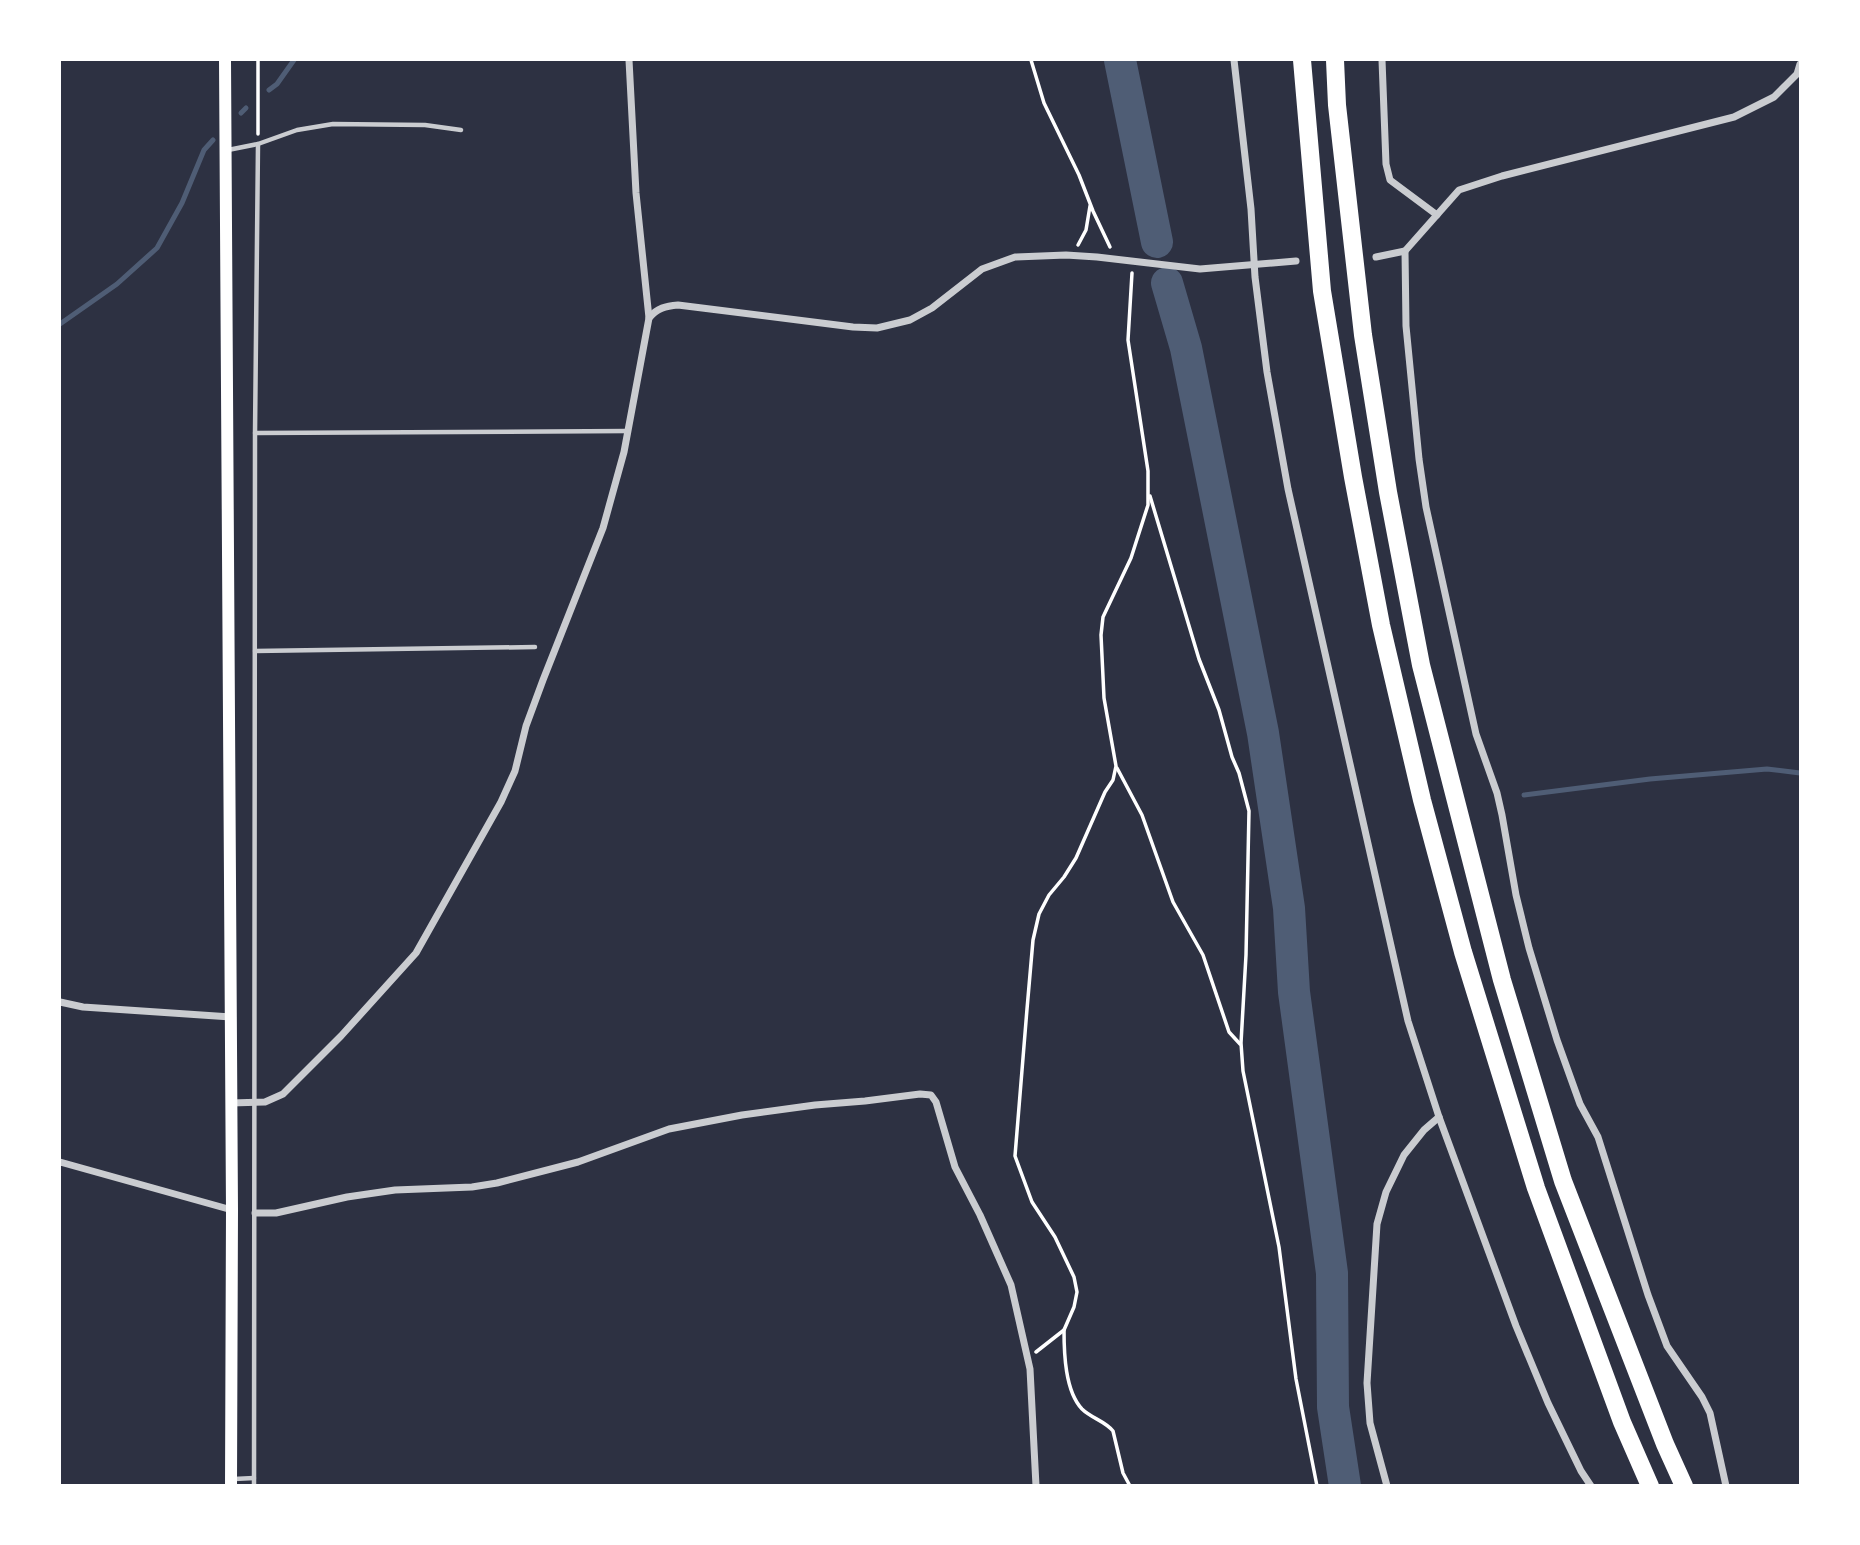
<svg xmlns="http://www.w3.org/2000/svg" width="1860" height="1545" viewBox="0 0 1860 1545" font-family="'Space Grotesk',sans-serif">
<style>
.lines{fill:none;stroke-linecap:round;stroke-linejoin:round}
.stream{stroke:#4f5d75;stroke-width:5}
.river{stroke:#4f5d75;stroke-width:32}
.path{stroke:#fff;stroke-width:3.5}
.service{stroke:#caccd0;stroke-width:4.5}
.minor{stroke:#caccd0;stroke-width:7}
.secondary{stroke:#fff;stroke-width:12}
.motorway{stroke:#fff;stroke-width:18}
</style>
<rect width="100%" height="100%" fill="#2d3142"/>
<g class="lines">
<g class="stream">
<polyline points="269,90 277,84 294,60"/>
<polyline points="241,113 246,108"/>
<polyline points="60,324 117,284 157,248 182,203 204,150 213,140"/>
<polyline points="1524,795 1650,779 1767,769 1800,773"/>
</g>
<g class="river">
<polyline points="1120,60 1157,242"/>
<polyline points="1167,283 1186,348 1263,733 1289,908 1294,992 1332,1273 1333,1407 1345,1486"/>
</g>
<g class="path">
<polyline points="258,60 258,134"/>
<polyline points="1031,60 1044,103 1079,175 1093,211 1110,247"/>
<polyline points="1078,245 1086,230 1090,206"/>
<polyline points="1150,496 1199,659 1219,710 1232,757 1239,773 1249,811 1246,955 1241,1043 1243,1071 1279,1247 1296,1379 1317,1486"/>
<polyline points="1117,768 1142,815 1173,902 1203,955 1229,1032 1240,1044"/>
<path d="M1064,1330C1064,1353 1065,1391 1082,1409C1091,1418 1105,1421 1113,1431L1123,1473L1130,1486"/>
<polyline points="1036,1352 1064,1330 1074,1307 1077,1292 1074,1277 1055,1237 1032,1202 1015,1156 1027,1009 1033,940 1039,914 1049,895 1064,877 1076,858 1105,792 1113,780 1116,766 1104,698 1101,635 1103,617 1131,558 1148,505 1148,471 1128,340 1132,273"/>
</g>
<g class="service">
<polyline points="228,150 258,144 297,130 333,124 425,125 461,130"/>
<polyline points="255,433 628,431"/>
<polyline points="255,651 535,647"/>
<polyline points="234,1479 254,1478"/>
<polyline points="254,1486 255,433 258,144"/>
</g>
<g class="minor">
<polyline points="629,60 636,193 649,318"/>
<polyline points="1234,60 1251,209 1255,277 1267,372 1288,489 1408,1021 1439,1117 1516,1326 1548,1403 1581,1471 1591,1486"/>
<polyline points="1382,60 1386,164 1390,180 1437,215"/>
<polyline points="1405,251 1406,326 1419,459 1426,507 1476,734 1497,793 1502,815 1516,895 1529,948 1557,1040 1580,1104 1598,1137 1648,1295 1667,1346 1702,1397 1710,1413 1726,1486"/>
<polyline points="1376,257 1405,251 1459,190 1502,176 1734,117 1774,97 1797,74 1800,64"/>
<polyline points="60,1002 83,1007 231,1017"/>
<path d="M231,1103L265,1102L283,1094L341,1036L416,953L501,802L515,771L526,726L543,680L603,528L624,452L649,318C657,308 666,306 678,305L853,327L877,328L910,320L932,308L982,269L1015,257L1066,255L1097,257L1200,269L1296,261"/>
<polyline points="60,1162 232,1210"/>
<polyline points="255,1213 276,1213 347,1197 395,1190 472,1187 497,1183 578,1162 669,1129 742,1115 815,1105 865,1101 920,1094 931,1095 936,1102 955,1167 980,1215 1011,1285 1030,1369 1036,1486"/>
<polyline points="1387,1486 1370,1423 1367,1383 1377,1224 1386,1192 1404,1155 1424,1130 1439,1117"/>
</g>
<polyline class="secondary" points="225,60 232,1210 231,1486"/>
<g class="motorway">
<polyline points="1302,60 1322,291 1353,477 1381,625 1422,800 1463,952 1536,1188 1622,1422 1650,1486"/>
<polyline points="1335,60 1337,105 1363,335 1388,492 1421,665 1502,980 1563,1181 1665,1444 1684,1486"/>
</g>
</g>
<rect width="1860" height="1545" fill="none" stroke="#ffffff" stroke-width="122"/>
</svg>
